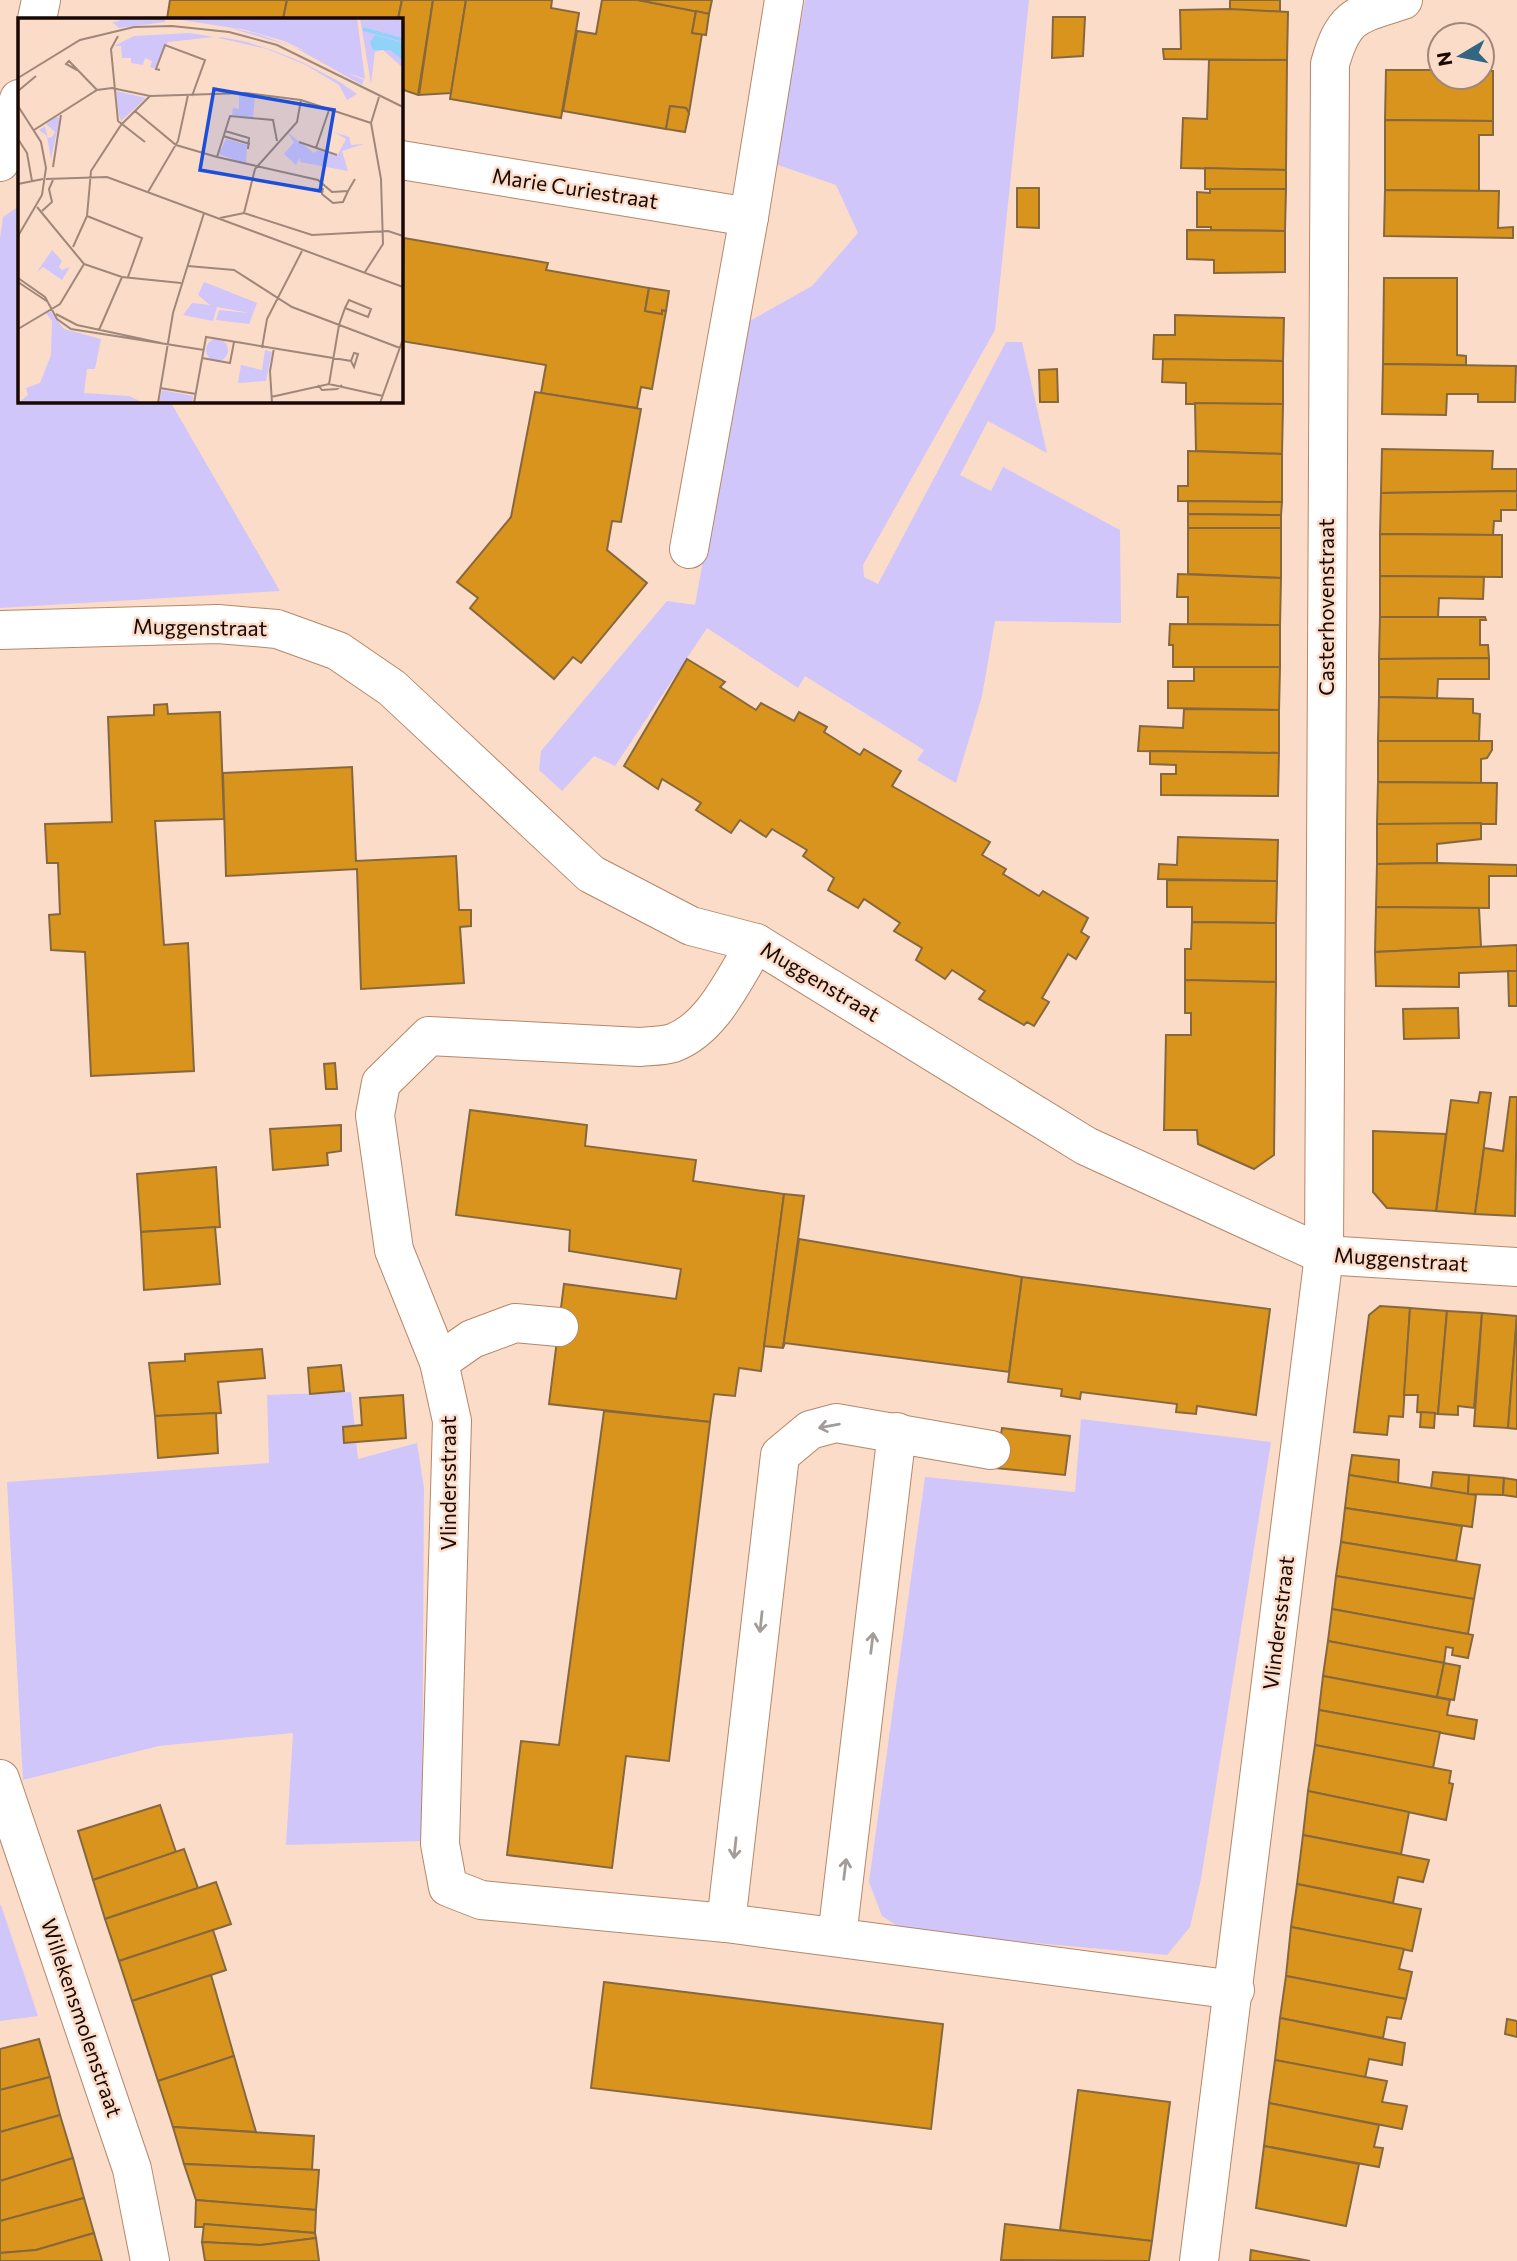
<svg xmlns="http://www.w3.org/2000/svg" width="1517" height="2261" viewBox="0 0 1517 2261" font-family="Commissioner,sans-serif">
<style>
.green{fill:#d1c6fa}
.building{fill:#d9941e;stroke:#87683d;stroke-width:2}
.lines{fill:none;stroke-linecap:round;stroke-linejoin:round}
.minor-casing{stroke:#b58769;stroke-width:40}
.minor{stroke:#fff;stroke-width:38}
.oneway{stroke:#a39c99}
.labels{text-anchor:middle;stroke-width:5;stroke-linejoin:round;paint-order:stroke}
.street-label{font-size:21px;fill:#180801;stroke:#fbdcc9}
.inset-river{fill:none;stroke:#8fd3f9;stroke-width:3.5}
.inset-road{fill:none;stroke:#a08779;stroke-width:2}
.view{fill:#1d4ed8;fill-opacity:0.15;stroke:#1d4ed8;stroke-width:3.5}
.inset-edge{fill:none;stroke:#180801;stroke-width:3.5}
</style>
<rect width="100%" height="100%" fill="#fbdcc9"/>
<g class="green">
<polygon points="805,0 1029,0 995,330 863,565 864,577 878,584 1006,342 1022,342 1047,453 988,421 960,475 991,491 1003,467 1120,530 1121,623 995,621 982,696 956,783 917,760 924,750 805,676 798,688 707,628 615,766 594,756 562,791 539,770 541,751 667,601 695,605 746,323 812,286 858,233 836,185 775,164"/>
<polygon points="19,206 19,401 170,401 280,591 0,608 0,238 3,217"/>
<polygon points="351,1392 358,1459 417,1443 424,1488 422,1841 286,1845 293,1733 159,1746 23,1780 7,1482 269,1463 267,1395"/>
<polygon points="1081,1419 1271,1442 1201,1879 1190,1927 1167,1955 905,1931 882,1916 869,1882 925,1477 1075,1492"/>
<polygon points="0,1905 1,1905 38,2016 0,2021"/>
</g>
<g class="building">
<polygon points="170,0 287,0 283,19 167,19"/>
<polygon points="287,0 402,0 398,19 283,19"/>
<polygon points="402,0 433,0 418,95 401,89 401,19 398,19"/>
<polygon points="433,0 466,0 451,93 419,95"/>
<polygon points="466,0 552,0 551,8 579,13 561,118 450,99"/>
<polygon points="602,0 638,0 696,11 692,33 702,34 689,113 686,108 670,106 666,129 563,111 577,31 596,34"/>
<polygon points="638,0 712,0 709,14"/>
<polygon points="1230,0 1280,0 1280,12 1230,11"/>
<polygon points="1230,9 1288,12 1287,60 1164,59 1163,49 1181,49 1180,10"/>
<polygon points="696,11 709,14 706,35 692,33"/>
<polygon points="1053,17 1085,17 1083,56 1052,58"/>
<polygon points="1209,60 1287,60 1286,170 1181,168 1183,118 1207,119"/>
<polygon points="1386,70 1440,70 1440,77 1482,77 1482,71 1493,71 1493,121 1385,120"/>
<polygon points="670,106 686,108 689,113 685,132 666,129"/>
<polygon points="1385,120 1493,121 1493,135 1479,135 1479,191 1385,190"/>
<polygon points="1205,168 1286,170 1286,189 1205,189"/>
<polygon points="1017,188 1039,188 1039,228 1017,227"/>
<polygon points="1210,189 1286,189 1285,231 1211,230 1211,227 1197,227 1197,192 1210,193"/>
<polygon points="1385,190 1499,191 1498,228 1513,227 1513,238 1384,236"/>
<polygon points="1187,230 1285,231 1285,272 1214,273 1214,260 1187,259"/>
<polygon points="404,238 548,263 546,270 649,288 645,311 662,314 662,310 666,311 652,389 641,387 637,408 541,393 546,365 401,341"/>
<polygon points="1384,278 1457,278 1457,355 1466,356 1466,365 1383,364"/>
<polygon points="649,288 669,291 666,311 662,310 662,314 645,311"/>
<polygon points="1175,315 1284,318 1283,361 1153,359 1154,335 1175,335"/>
<polygon points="1163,359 1283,361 1283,404 1186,404 1186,383 1162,382"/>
<polygon points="1383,364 1516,366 1515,402 1478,402 1478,394 1447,394 1446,415 1382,414"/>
<polygon points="1057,369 1058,402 1040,402 1039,370"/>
<polygon points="535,392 641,409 621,522 612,521 607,550 647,583 581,663 573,657 554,679 470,608 478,598 457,582 511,517"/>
<polygon points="1195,403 1283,404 1282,454 1196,451"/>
<polygon points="1382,449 1493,451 1492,469 1517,469 1517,491 1381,493"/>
<polygon points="1188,451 1282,454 1282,502 1178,501 1178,486 1188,486"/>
<polygon points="1517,491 1517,510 1501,510 1501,521 1494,521 1493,535 1380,534 1381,493"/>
<polygon points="1188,501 1282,502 1281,515 1188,514"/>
<polygon points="1188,514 1281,515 1281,528 1188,528"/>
<polygon points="1188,528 1281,528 1281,578 1188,574"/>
<polygon points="1380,534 1502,535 1502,577 1380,576"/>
<polygon points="1178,574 1281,578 1280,625 1188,624 1188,597 1177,597"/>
<polygon points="1380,576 1484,577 1483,599 1439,598 1438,617 1380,617"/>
<polygon points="1380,617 1485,617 1486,620 1480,620 1480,645 1488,645 1489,658 1379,659"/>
<polygon points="1170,624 1280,625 1280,667 1173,667 1173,645 1169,645"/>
<polygon points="1489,658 1489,679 1438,679 1437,698 1379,697 1379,659"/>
<polygon points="687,659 725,682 720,687 756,710 761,703 794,721 799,712 827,727 824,732 860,755 864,749 901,771 892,786 990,842 982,855 1006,869 1003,874 1039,896 1043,891 1088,918 1081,932 1089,937 1076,959 1068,954 1042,998 1049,1002 1034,1026 1027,1022 1024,1025 979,999 985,991 952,970 945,979 916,960 922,948 894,931 900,923 864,899 858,908 828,890 834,878 803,856 807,850 772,829 766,837 740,820 731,833 696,810 701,803 662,779 658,789 624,766"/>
<polygon points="1194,667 1280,667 1279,710 1168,708 1168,681 1194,681"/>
<polygon points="1379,697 1473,699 1473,713 1480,714 1479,741 1378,741"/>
<polygon points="167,704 168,714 220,712 224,819 155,821 164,945 188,943 194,1071 91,1076 85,952 51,950 49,915 60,914 58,863 47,863 45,824 112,822 108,717 154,715 154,705"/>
<polygon points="1184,709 1279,710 1279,753 1138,751 1140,726 1183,728"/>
<polygon points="1378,741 1492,741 1492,750 1487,758 1481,759 1481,783 1378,782"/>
<polygon points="1150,751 1279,753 1278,796 1161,795 1161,774 1176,774 1176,765 1150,764"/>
<polygon points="352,767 356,861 456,856 459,910 471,910 471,926 460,927 464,983 361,989 357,869 226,876 223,773"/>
<polygon points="1378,782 1497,783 1496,824 1377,824"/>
<polygon points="1481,823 1481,839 1437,844 1437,863 1377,864 1377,824"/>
<polygon points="1178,837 1278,840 1277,881 1158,879 1159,864 1177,865"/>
<polygon points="1437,863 1517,865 1517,876 1489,876 1489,908 1376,907 1377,864"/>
<polygon points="1167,880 1277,881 1276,923 1192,922 1192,907 1167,907"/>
<polygon points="1376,907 1479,908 1481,947 1375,952"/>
<polygon points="1192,922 1276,923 1276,982 1185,980 1185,949 1191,949"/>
<polygon points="1517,945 1517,971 1459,973 1459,987 1376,986 1375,952"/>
<polygon points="1508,971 1517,971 1517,1006 1509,1006"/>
<polygon points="1185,980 1276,982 1274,1155 1254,1169 1198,1144 1197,1130 1164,1130 1166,1035 1191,1035 1191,1013 1185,1013"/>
<polygon points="1458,1008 1459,1038 1404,1039 1403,1009"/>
<polygon points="335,1063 337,1089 326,1089 324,1064"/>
<polygon points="1480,1092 1491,1093 1475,1214 1436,1211 1451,1100 1478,1103"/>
<polygon points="1510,1097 1517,1097 1515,1216 1475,1214 1484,1148 1503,1151"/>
<polygon points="470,1110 587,1125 585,1146 696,1160 693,1181 784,1194 761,1371 739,1368 735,1396 714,1394 710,1422 549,1404 564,1284 676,1299 681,1269 569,1251 570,1230 456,1215"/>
<polygon points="341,1125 341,1151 327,1153 328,1165 273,1170 270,1129"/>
<polygon points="1373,1131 1446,1134 1436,1211 1387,1208 1373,1192"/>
<polygon points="216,1167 220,1227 141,1232 137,1174"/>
<polygon points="784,1194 804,1196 783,1348 764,1346"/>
<polygon points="215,1227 220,1284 144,1290 141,1232"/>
<polygon points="799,1239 1022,1277 1009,1372 785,1343 783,1348"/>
<polygon points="1022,1277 1270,1309 1256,1415 1197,1406 1196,1414 1176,1412 1177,1404 1081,1392 1080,1399 1061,1396 1062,1389 1008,1382"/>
<polygon points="1380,1306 1410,1308 1403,1417 1389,1416 1387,1435 1354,1432 1369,1315"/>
<polygon points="1410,1308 1447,1311 1438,1414 1417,1412 1418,1395 1404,1395"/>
<polygon points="1447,1311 1482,1313 1474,1408 1458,1406 1458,1415 1438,1414"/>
<polygon points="1482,1313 1517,1316 1508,1428 1474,1426"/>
<polygon points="1517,1316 1517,1429 1508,1428"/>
<polygon points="262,1349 265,1378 218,1382 221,1413 155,1416 149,1363 185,1361 185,1354"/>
<polygon points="341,1365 344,1391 310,1394 308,1368"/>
<polygon points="403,1395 406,1438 344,1443 343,1427 362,1425 360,1398"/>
<polygon points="604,1411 710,1422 669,1761 626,1756 612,1868 507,1855 521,1741 559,1745"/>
<polygon points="1421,1412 1435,1413 1434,1428 1420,1427"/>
<polygon points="216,1413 218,1453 158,1458 155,1416"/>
<polygon points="1002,1428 1070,1436 1065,1475 996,1468"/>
<polygon points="1352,1455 1399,1460 1398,1483 1349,1475"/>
<polygon points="1433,1472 1469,1475 1468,1494 1431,1488"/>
<polygon points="1349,1475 1476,1495 1472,1527 1345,1508"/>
<polygon points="1469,1475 1504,1478 1503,1495 1468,1494"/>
<polygon points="1504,1478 1517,1480 1517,1497 1503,1495"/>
<polygon points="1345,1508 1462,1526 1456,1561 1341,1542"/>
<polygon points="1341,1542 1480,1565 1474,1599 1336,1576"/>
<polygon points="1336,1576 1474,1599 1468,1634 1332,1609"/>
<polygon points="1332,1609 1473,1635 1468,1658 1452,1655 1453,1648 1446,1647 1444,1663 1328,1641"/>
<polygon points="1328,1641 1444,1663 1437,1697 1323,1676"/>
<polygon points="1444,1663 1460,1666 1454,1700 1437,1697"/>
<polygon points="1323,1676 1450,1700 1447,1715 1477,1720 1474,1739 1319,1710"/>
<polygon points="1319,1710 1440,1732 1433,1768 1315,1745"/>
<polygon points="1315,1745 1451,1771 1449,1783 1453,1784 1446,1820 1308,1791"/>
<polygon points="1308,1791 1409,1812 1401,1854 1303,1835"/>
<polygon points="160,1805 176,1852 93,1880 78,1831"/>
<polygon points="1303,1835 1429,1860 1423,1882 1398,1877 1393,1903 1297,1884"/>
<polygon points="184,1849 198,1888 105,1919 93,1880"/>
<polygon points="216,1882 231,1924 119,1961 105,1919"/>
<polygon points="1297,1884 1421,1909 1412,1951 1291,1927"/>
<polygon points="1291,1927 1404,1949 1399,1969 1412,1972 1406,1999 1286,1976"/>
<polygon points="213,1930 226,1970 132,2001 119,1961"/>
<polygon points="211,1975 234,2056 158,2081 132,2001"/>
<polygon points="1286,1976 1406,1999 1401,2019 1387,2017 1383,2038 1280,2018"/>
<polygon points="604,1982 943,2024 931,2129 591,2088"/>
<polygon points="1280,2018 1405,2043 1402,2065 1369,2059 1365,2078 1275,2060"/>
<polygon points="1507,2019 1517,2021 1517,2037 1505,2034"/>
<polygon points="39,2039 50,2077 0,2090 0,2049"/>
<polygon points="234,2056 256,2132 173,2127 158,2081"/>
<polygon points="1275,2060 1387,2081 1382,2102 1407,2106 1402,2129 1269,2103"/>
<polygon points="50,2077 60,2115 0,2132 0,2090"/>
<polygon points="1078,2090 1170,2102 1152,2241 1060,2230"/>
<polygon points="1269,2103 1379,2125 1374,2147 1383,2148 1379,2167 1264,2146"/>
<polygon points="60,2115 73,2158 0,2181 0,2132"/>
<polygon points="173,2127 314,2136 312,2170 184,2164"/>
<polygon points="1264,2146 1359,2164 1346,2226 1256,2208"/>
<polygon points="73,2158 84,2198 0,2221 0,2181"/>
<polygon points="184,2164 319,2170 316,2210 196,2200"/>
<polygon points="84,2198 94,2233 36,2250 0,2253 0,2221"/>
<polygon points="196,2200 316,2210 315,2233 204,2224 204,2227 195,2227"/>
<polygon points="204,2224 315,2233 316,2238 261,2245 202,2242"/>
<polygon points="1005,2224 1152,2241 1149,2261 1001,2260"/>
<polygon points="94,2233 102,2261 0,2261 0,2253 36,2250"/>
<polygon points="316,2238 319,2261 205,2261 202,2242 261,2245"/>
<polygon points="1251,2250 1310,2261 1250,2261"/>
</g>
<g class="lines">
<g class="minor-casing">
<g id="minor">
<polyline points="37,19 41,0"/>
<polyline points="401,160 749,217"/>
<polyline points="0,162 19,99"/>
<polyline points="689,549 749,217 784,0"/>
<polyline points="0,630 218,624 277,629 338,651 392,688 591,874 691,926 756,943 1086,1146 1324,1255 1517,1267"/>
<path d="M756,943C734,978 713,1028 673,1043C663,1046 650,1046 640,1047L429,1036L381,1083L375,1115L394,1250L439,1362L452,1421L440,1844L448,1887L481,1900L726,1923L1235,1990"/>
<polyline points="439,1362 472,1339 515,1323 559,1327"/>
<polyline points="0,1779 132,2169 150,2261"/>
<polyline points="726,1923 780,1455 810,1430 836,1423 991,1450"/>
<polyline points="837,1937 897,1432"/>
<path d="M1199,2261L1324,1255L1330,64C1344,14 1357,15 1403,0"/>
</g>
</g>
<use href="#minor" class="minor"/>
</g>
<defs><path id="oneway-shaft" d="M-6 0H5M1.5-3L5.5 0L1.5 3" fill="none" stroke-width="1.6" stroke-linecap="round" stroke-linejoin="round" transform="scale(1.75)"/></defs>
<g class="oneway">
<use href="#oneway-shaft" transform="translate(829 1426) rotate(170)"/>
<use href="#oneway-shaft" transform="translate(761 1622) rotate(96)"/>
<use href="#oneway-shaft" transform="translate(872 1643) rotate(-83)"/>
<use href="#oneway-shaft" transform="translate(735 1848) rotate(96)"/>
<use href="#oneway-shaft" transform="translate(845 1869) rotate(-83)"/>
</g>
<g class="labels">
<g class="street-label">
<text transform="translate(575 189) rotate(9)" y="7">Marie Curiestraat</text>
<text transform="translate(1327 607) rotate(-90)" y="7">Casterhovenstraat</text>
<text transform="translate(200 628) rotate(1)" y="7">Muggenstraat</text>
<text transform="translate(820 982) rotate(31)" y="7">Muggenstraat</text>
<text transform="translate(1401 1260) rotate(4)" y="7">Muggenstraat</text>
<text transform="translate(449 1483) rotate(-90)" y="7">Vlindersstraat</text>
<text transform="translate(1279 1623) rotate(-83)" y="7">Vlindersstraat</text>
<text transform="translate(81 2018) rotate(71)" y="7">Willekensmolenstraat</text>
</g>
</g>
<g transform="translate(18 18)">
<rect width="385" height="385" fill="#fbdcc9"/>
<path d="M97,0H147V4L101,10L94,4L102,3ZM151,0H339L347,61L327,54L346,62L344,67L276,29L209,9L240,16L289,34L266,23L228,12ZM342,0H385V50L365,32L357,34L353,66ZM171,15L196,19L150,24L137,51L132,49L134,43L127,40L125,47L113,45V40H104L103,28H96L116,18ZM201,20L202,19L214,21L229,24L254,32L284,44L322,64L339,76L329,82L321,67L288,47L249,31ZM98,73L128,80L103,103L101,97ZM221,76L237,78L235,101L214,97L215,90L221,91ZM38,99L42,100L33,141L29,118L21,112L27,108L30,120L34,119L37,114L28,106ZM269,114L296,135L300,132L319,138L328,121L316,114L331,119L333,127L346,126L324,133L330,153L282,144V139L278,147L266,136L276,124ZM208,121L229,127L228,146L201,136ZM34,232L44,243L41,249L44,252L52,249L44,262L25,249L19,254ZM186,264L239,285L231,306L198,302L201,292L231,295L199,289L195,303L165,297L174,285L192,287L180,277ZM32,293L46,311L83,321L77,351H69L66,375L111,378L126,385H0L10,377L8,370L22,365L33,337L34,303L28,295ZM188 332a11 11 0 1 1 22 0a11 11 0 1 1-22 0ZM247,332L254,334L248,363L220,365L223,347L244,352ZM144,372L175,378L174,385H141Z" fill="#d1c6fa"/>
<path d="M357,17L385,25V42L372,32H355L352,24Z" fill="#8fd3f9"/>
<path class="inset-river" d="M345,11L385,22"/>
<path class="inset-road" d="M100,18L93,31L100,103L127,124M59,52L48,46L51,43L79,72M142,52L138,51L147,27L187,42L174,78M0,60L62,22L116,9L154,8L211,14L259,27L385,89M0,73L18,58M0,88L23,124L28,150L24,177L0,218M117,93L158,127L199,139L300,162L314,174L330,173L337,161M16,112L79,72L94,70L132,78L228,75L283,82L353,105M207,113L231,120L230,131M205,118L232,126M0,121L9,135L14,163M281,124L319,137M298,130L311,92M199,139L212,98L255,102L259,123M35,149L43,97M28,161L89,159L385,269M0,166L25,161M305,170L304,176L315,185L325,184L330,173M130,174L160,123L170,77M19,189L66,246M24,193L34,184L31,171L35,162M226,195L237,151L279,104L283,82M69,198L124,220L110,259M202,200L226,195L294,217L370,213L385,218M55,229L69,198L73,153L103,107L132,78M66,246L104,259L163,265M170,248L216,252L274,289L382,330M347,254L365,226L363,161L353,105L361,79M0,260L27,279L39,301L53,311L186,332M0,264L30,284M38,296L59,307L143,325M0,311L42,286L66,246M81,312L104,259M244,330L249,301L284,233M184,340L212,345L216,324M311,366L321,307L327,290L331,282L353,291L350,299L327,290M300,367L304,372L319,371L324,367M142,370L178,376M253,379L311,366L365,378M140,385L155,295L186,195M176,385L188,319L333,343L336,349L340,336L336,335L333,343M254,385L252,353L256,330M362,385L385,321"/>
<path class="view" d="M196,71L316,92L302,173L182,152Z"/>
<rect width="385" height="385" class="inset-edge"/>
</g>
<g transform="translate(1461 56) rotate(260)"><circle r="33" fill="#fbdcc9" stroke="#a08779" stroke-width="2"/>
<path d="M0-5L12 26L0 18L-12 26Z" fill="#326683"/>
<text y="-10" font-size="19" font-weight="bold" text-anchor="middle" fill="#180801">N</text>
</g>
</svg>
